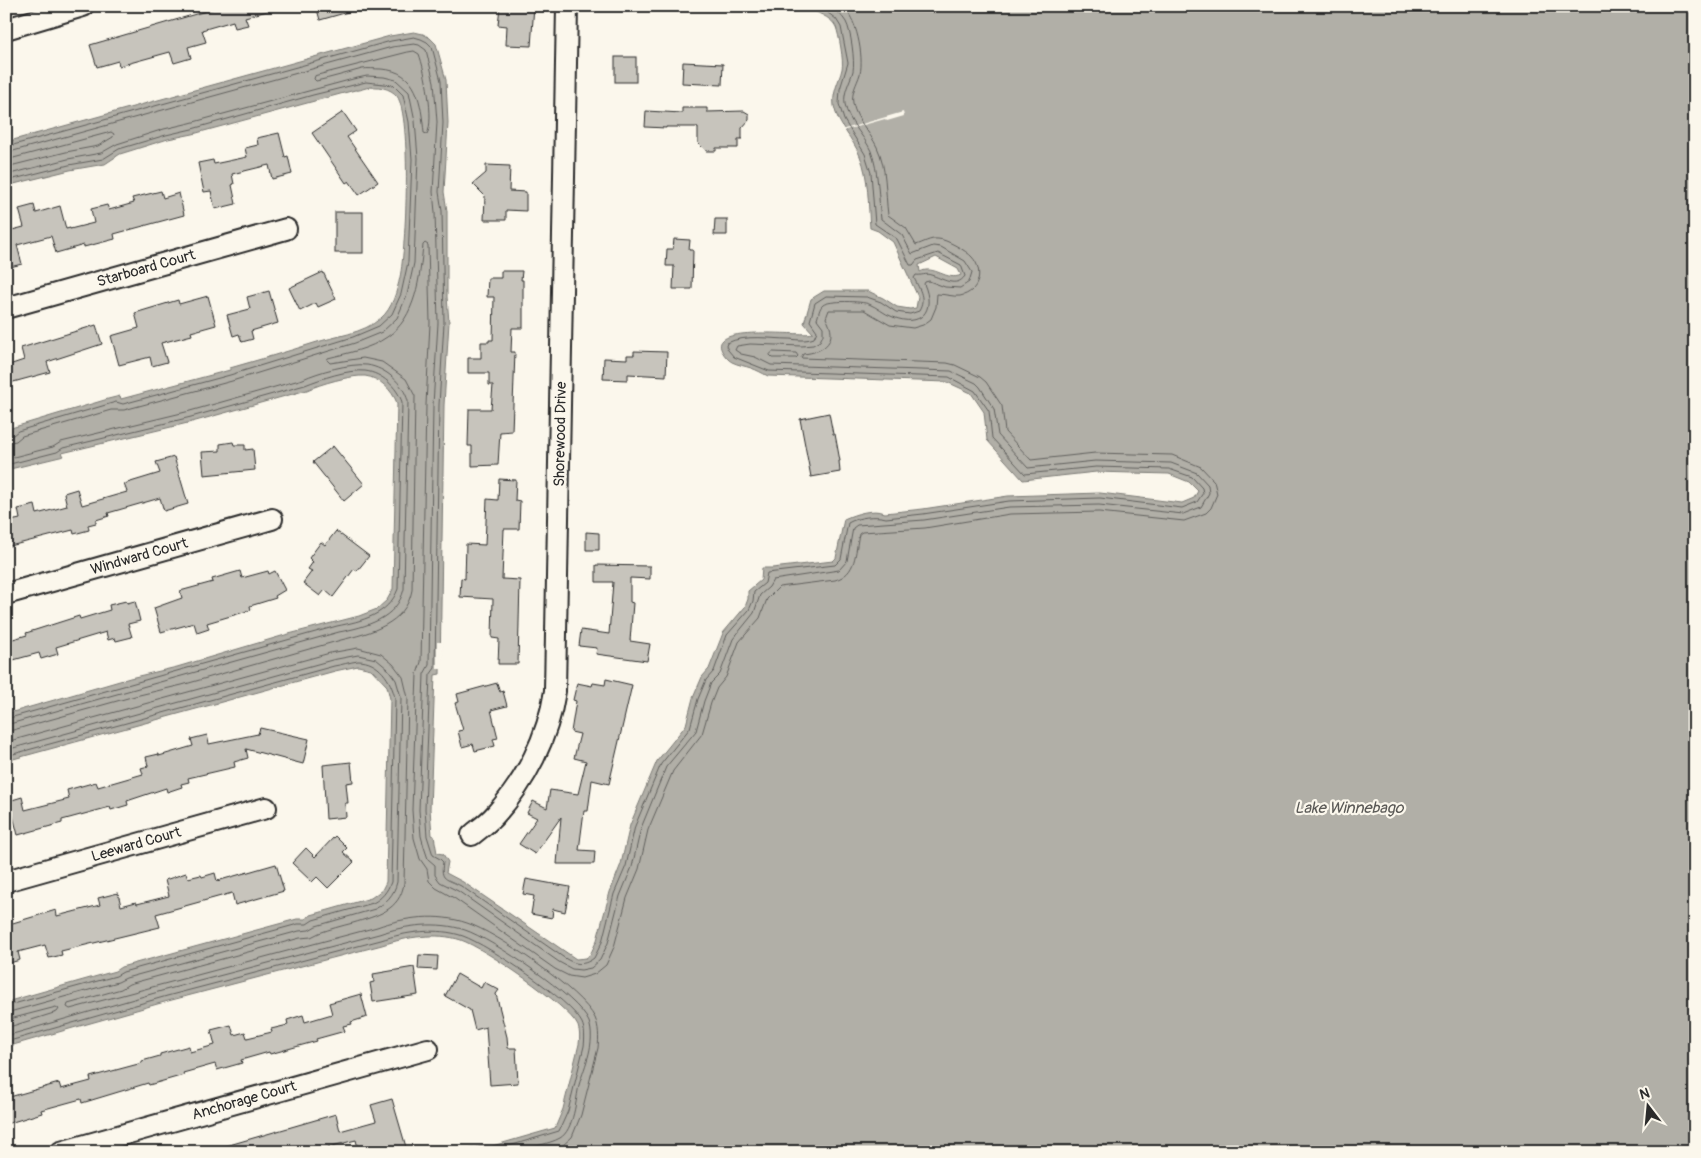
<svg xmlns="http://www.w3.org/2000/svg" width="1701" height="1158" viewBox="0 0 1701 1158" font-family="Pangolin,sans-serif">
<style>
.water{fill:#b1afa7;stroke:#7b7a75;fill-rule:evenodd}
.pier{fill:#fbf7ec}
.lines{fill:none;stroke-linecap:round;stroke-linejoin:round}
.shore{stroke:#61605d;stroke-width:1}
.building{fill:#c7c4bc;stroke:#2b2b2b}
.minor-casing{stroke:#2b2b2b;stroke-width:24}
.minor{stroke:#fbf7ec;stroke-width:20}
.labels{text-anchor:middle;stroke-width:4.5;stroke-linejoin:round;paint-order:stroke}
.street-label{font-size:15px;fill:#2b2b2b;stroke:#fbf7ec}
.water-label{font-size:16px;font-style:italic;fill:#5a5956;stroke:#fbf7ec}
</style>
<rect width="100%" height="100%" fill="#fbf7ec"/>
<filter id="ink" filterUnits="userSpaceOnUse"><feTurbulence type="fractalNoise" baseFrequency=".02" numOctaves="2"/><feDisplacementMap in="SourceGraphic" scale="10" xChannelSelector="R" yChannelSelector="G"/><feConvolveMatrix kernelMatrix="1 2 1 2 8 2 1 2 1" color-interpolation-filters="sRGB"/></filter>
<g filter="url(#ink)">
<path class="water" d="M805,6H1695V1152H460L482,1146L489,1147L555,1128L563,1109L579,1044C580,1038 580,1032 578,1026C568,1005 484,948 461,940C436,932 407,937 382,945L168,1001L6,1047V1002L115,971L121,967L297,919H305L311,915L371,898L382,890L386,882L390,699L387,686L371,669L358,666L335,671L6,761V714L130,678L177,667L285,635L359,616L377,609L387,600L393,589L397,403C392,390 380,378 365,376C351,375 320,384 307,390L192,422L62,453L64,456L6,470V432L12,431L11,428L108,399L120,396L121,399L230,370V368C258,360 286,352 314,343C335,336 363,334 381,318C392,309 397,291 400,277C406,249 412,117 397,96C391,88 376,85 366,88C361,89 360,91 355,90L193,134L168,139L120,154L105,164L70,170L6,186V142L390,36L414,32L423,34L430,38L436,44L446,80L448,123L444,192L447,211V297L449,322L444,405L440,674L435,675L430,809L432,835L434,836L437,853L443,854L448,862L446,873L463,882L576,959L586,958L590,955L597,940L610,892L621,864L630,825L657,761L686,725L693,698L702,677L709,669L723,633L745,607L748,599V591L761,580L762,568H772L833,561L836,558L844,519C855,514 873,508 885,513L923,509L1008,496L1100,493L1182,503L1194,498L1198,491L1189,482L1169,474L1096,472L1023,480L987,440L984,412L971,393L947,382L768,376C762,373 757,370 751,368C745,366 738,365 732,362C728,360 724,355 722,351C707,323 801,337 813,333L804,323L811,299L824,291H868L883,298L897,307L910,309L916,308L918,297L893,242L878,231L870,228C868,204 869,178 860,156C853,138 838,126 834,106C832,92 839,82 842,69C844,61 839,35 836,27C831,16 815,13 805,6ZM936,257L958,269L961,275C947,282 934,264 920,272L919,265Z"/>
<g class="pier">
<polygon points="903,112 904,116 887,121 885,119 842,131 841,130"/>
<polygon points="437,642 443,642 442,669 437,669"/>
</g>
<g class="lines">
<g class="shore">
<path d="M408,52L414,51L419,54C425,70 435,120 427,134L424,133C421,103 418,71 381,69C375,69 368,68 362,69C347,73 331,78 316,81L314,79L315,76Z"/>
<path d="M6,147L391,41L414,37L421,39L427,42L432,47L441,81L443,123L439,192L442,211L444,323L439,405L435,668L430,675L425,809L427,836L433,855L440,859L443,862C440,881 446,878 461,886L563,957C574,964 582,967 594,958L602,942L614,894L626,866L635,826L661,764L690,728L698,699L706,680L714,671L727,635L749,610L753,601L754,592L765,583L767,573L835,565L841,559L848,523C858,517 875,515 886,518L923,514L1009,501L1100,498L1182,508L1197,502L1203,493L1202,488L1192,477L1169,469L1096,467L1025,474L992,438L989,411L975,391L949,377L769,371L734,357L728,350L726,346L727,343C746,334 770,339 790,339C798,340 806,341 814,338L817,331L810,321L815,303L826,296L867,297L881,302L896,312L910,314L919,311C926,299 920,290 914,278L916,275C921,276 926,273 931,275C942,278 956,289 965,276L961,265L938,253L917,260L913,265H910L897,239L875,224L871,173L865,154L844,120L839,104L840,89L848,63L841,27L836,19L819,6"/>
<path d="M6,153L392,47L414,44L419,45L426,50L434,82L437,122L433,192L435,212L438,323L433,405L429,665L424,674L419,810L421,836L424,847L428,859L435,865V875L440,882L458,891L559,962L572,969L581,970L591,968L600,960L608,943L620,896L632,867L641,828L666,767L696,731L704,701L711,683L720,674L733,639L754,613L760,595L769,587L773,580L839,570L847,561L853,528L857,525L924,520L1009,507L1099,505L1183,514L1201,507L1209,493L1208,485L1197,473L1171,463L1095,461L1028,468L998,435L994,409L980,387L976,383L951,371L771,365L755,357L741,354L735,350L737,346L750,344L802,346L813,345L820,341L823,335V327L817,319C819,314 819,308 823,305C829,300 862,301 869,304C877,307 884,314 893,317C921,328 936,311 924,284L925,282L929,281L945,287L960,288L969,282L972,272L965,261L941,247L933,246L912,254L902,235L881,219C878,196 879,173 871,151C864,135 848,122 845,104C843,92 850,82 853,71C855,61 851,31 846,22C842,15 836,11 829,6"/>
<polyline points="6,160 111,132 114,134 113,137 98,146 66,152 6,167"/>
<polyline points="6,175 68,159 101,153 117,144 164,129 190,123 353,79 367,76 384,77 396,80 409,92 415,121 418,158 414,263 407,295 397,318 382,332 355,343 232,381 124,410 111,410 22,436 16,441 6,443"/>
<polyline points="6,181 69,165 103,159 119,149 166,135 192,129 313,95 366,82 393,85 403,95 409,122 412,159 408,262 401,294 392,314 379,326 353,337 230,375 123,404 116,402 109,404 18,431 13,435 6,437"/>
<polygon points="773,352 796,353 798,356 796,358 773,358 770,355"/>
<path d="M6,459L53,447L61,442L190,411L303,379C318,372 350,363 367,365C386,368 403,383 408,401L404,589C397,619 365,627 339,632L6,725"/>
<path d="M6,465L57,452L63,448L191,417L305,385C320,379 349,369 365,371C382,373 397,387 402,402L398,589C388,615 362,621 337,626L6,719"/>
<path d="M6,732L135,696L182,685L341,640C370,633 406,624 412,590L415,396L406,379L382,362L363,358L330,363L327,360L328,358C348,353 370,349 387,337C416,318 420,277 423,245L425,243L428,245L430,323L426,405L421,662L417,674L412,810L414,838L420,859L427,869L429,881L436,888L454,898L555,969L569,976L582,978L595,974L606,965L614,947L627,898L639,869L648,830L673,771L702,734L711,703L717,688L726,677L739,642L760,618L767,599L779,587L835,580C857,574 855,552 859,534L862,532L925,528L1010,514L1099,512L1184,521L1206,513L1211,508L1217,494L1214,481L1201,467L1172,455L1095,453L1031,460L1005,432L1002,406L986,382L980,377L955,365L947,363L801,358L803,354C825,352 839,340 826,318L829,310H864L890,325L913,328L923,325L931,319L936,307L937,294C945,294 953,297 960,296C980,292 984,270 972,257C967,251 946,239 938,239C930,238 923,243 916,245L906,228L888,215C885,192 887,168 877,147C870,132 856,120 853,103C851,92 857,84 860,74C864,57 857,17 842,6"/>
<path d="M6,742L330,653L358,648L381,654L393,664L403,677L408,698L404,883C400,911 376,916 353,923C341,926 330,929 319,933L311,937L300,938L129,984L121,989L68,1004L67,1007L70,1009L377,927C405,917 438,913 467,923C496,932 582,991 595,1018C599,1027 599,1038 598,1048L581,1115L572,1137L562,1146L541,1152"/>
<path d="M6,750L332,660L358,655L376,659L388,669L396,680L401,697L397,882C394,895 386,903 375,909L316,926L309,930L299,931L126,978L118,982L6,1013"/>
<path d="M6,756L334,666C341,665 350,662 358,661C379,661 391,680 395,698L391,882C387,892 382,898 373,903L313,920L307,924H298L123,972L116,976L6,1006"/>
<polyline points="6,1020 56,1007 59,1009 57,1012 6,1028"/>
<path d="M6,1036L165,990L379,934C406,925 438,921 465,930C492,939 579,997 589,1022C596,1043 585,1065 579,1085C576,1099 574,1130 560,1138C550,1144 525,1148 513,1152"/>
<path d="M6,1042L167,996L381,940C406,932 437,927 463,936C488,945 571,1000 582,1023C585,1030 585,1038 584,1046L568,1111L559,1131L489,1152"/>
</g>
</g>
<g class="building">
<polygon points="212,6 271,6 271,10 245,17 248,25 235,28 233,21 202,30 206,42 188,47 191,58 174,63 170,52 119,66 118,61 97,67 90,45 213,9"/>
<polygon points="316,6 355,6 355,10 320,20"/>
<polygon points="509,6 534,6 531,46 506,45 507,26 498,25 500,7 509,8"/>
<rect x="615" y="57" width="21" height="25"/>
<polygon points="683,62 723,64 722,85 682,83"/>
<polygon points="682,108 707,108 707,112 744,111 749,114 749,120 742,128 742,139 738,139 738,148 716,148 716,151 706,151 698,143 698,127 666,127 666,128 645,127 646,111 682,113"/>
<polygon points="343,112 356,131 347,137 378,182 359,195 349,181 346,183 312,133"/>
<polygon points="279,133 285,157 288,156 292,174 272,179 269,165 232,174 234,184 232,185 236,204 215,209 211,191 204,192 198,163 213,160 214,164 247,157 245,148 258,145 257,138"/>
<polygon points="486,165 510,166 509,191 526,192 526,211 506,210 506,220 484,220 485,196 473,184 486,173"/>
<polygon points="161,191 163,198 179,193 184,215 114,234 115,239 84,247 84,245 56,253 51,236 17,245 22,264 6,268 6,222 10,222 12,230 24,227 19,209 34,205 36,213 60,206 66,229 70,228 70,229 94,223 91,209 107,205 109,210 134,203 132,198"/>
<rect x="335" y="212" width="28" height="41"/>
<polygon points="715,219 727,219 727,235 714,235"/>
<polygon points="674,239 690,240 689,250 693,250 692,289 673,289 674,266 666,266 667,249 673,249"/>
<polygon points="501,271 522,271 521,280 523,280 523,328 512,328 511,352 515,352 512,431 500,432 498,465 472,466 472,446 468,446 469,409 491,409 493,385 489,385 489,373 468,373 468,358 481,358 481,342 489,342 489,340 493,340 494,297 487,297 488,278 501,278"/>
<polygon points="323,272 336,299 318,307 316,303 300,311 289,288"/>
<polygon points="269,291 278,323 251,331 253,339 242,342 239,334 233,336 227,315 250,309 247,297"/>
<polygon points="208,296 216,325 191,332 192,335 161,343 167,362 152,366 150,357 119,365 111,336 139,328 135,313 178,300 179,304"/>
<polygon points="96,325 102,344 47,362 50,372 6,384 6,366 24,360 21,348"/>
<polygon points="634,351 667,352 666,376 628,374 628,380 603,379 604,358 627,359 627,355 634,355"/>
<polygon points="829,413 833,434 835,434 840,461 839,461 840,472 811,477 800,419"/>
<polygon points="233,442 234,445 245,445 245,450 253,449 255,470 204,475 202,452 220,451 220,444"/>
<polygon points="333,446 364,484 344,501 313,462"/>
<polygon points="174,457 188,504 164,511 160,498 108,513 109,516 96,520 96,523 88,525 89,530 74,534 73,530 6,547 6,522 20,519 18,509 35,505 37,514 67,506 64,493 77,489 82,505 127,492 124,484 160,473 156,462"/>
<polygon points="499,479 516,480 515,500 520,501 519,529 504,529 502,579 520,580 518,664 498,664 499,639 492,638 493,599 460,597 461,578 465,579 466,544 485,545 487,499 498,500"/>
<polygon points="336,531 369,556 357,571 354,569 333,597 325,590 320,596 303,583 312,571 308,569 313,562 309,558 321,542 325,545"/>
<polygon points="586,532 599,533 599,550 586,550"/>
<polygon points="596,565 650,566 650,579 630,578 630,602 633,603 630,641 650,644 647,661 596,654 597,648 579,646 581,630 609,634 613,582 596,582"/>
<polygon points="240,571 242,578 268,571 269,574 275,571 285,590 275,596 276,598 250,606 251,610 207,623 209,629 197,633 194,623 161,632 154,608 182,598 180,591 213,582 212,579"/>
<polygon points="126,601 127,603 135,601 140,621 128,624 132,637 116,641 115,638 108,640 106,632 56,647 58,654 41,659 39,653 6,662 6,641 27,635 26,633 79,616 80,619 110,610 109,605"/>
<polygon points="606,679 632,685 609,784 592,780 588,811 584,811 579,850 595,851 594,864 557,864 561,817 535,854 519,844 537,818 527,813 533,801 547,808 550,790 578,794 586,761 574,758 580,734 571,732 576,701 573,700 577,683 592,686 593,683 605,685"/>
<polygon points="497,683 500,692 503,691 507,706 491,710 498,738 493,739 495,746 475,751 473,744 462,747 458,731 463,730 455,703 459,702 457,694"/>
<polygon points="260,728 309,739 303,764 246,749 248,758 234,762 235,767 188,778 189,782 181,784 182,787 167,792 166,788 127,801 128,805 111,810 110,807 62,820 62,823 18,835 9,801 22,797 25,810 69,799 67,790 96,782 98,787 143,774 141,768 148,766 146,757 159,754 159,756 193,746 191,739 207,735 209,744 258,734"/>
<polygon points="351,762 353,782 346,783 348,803 345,803 346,817 326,819 323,765"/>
<polygon points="335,836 347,848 343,852 354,862 328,888 317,877 312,882 292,863 306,848 315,857"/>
<polygon points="276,864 284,891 235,905 232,893 156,914 160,927 61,951 62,955 49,958 45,945 18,952 20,960 6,964 6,925 56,910 57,916 100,905 98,898 118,893 121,906 136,902 137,904 169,896 165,880 186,873 188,878 201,875 202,877 215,873 217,881"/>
<polygon points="526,879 570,887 565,912 553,909 552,918 531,914 534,896 523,894"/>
<polygon points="419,955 438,956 437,970 418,969"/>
<polygon points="414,967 418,995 373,1002 370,983 374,982 373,974"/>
<polygon points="457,974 481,988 484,982 499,990 496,994 507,1037 508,1048 516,1048 518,1083 490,1085 486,1027 475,1030 470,1010 445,996"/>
<polygon points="361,994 367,1017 351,1022 352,1024 343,1026 345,1031 316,1039 317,1041 270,1054 269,1052 241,1060 242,1063 217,1070 215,1064 183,1073 184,1075 149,1085 148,1083 82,1103 81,1099 41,1110 42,1113 6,1124 6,1098 59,1083 61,1089 91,1081 90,1077 142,1063 142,1061 160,1056 160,1054 189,1046 190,1052 215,1045 211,1030 231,1025 234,1035 245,1032 247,1038 272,1032 271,1029 288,1025 287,1020 303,1015 305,1022 332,1014 329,1003"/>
<polygon points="392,1099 406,1147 389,1152 359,1152 356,1140 328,1147 329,1152 299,1152 298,1149 286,1152 219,1152 219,1148 336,1114 340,1131 376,1121 371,1105"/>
</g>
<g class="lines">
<g class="minor-casing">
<g id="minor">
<polyline points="6,29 83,6"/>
<polyline points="6,308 286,229"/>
<polyline points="6,594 272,519"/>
<path d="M472,835C479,829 488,823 495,815C526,781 548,737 555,691L567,6"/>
<polyline points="6,881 266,808"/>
<polyline points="61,1152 428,1049"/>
</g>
</g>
<use href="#minor" class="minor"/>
</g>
</g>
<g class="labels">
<g class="street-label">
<text transform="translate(146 268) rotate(-16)" y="5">Starboard Court</text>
<text transform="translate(560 434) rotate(-89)" y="5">Shorewood Drive</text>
<text transform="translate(139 556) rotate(-16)" y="5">Windward Court</text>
<text transform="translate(136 844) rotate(-16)" y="5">Leeward Court</text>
<text transform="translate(244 1100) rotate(-16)" y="5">Anchorage Court</text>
</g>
<g class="water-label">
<text x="1349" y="813">Lake Winnebago</text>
</g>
</g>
<rect width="1701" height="1158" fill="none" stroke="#fbf7ec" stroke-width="25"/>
<rect x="12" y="12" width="1676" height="1133" fill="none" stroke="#2b2b2b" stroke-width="2" filter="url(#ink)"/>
<g transform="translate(1648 1106) rotate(344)" stroke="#fbf7ec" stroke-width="4" paint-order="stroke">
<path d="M0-4L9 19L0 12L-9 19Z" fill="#2b2b2b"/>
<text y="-8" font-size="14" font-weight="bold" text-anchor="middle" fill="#2b2b2b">N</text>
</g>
</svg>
